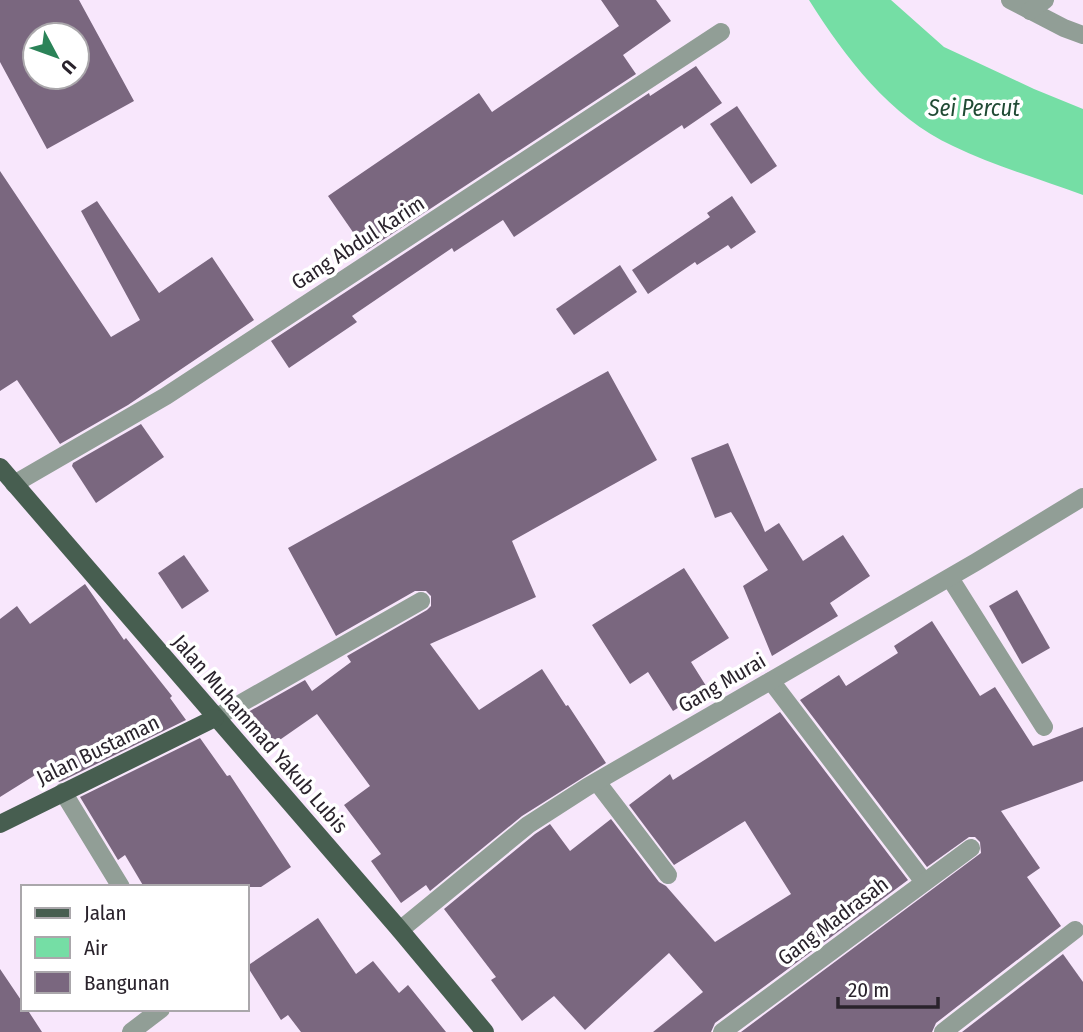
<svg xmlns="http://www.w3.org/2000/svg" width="1083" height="1032" viewBox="0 0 1083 1032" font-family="'Fira Sans Condensed',sans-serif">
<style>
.water{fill:#75dea5}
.building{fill:#7a677f;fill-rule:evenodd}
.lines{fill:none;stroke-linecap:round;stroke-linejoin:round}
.minor{stroke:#919e96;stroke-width:18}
.major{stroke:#475e50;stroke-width:18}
.labels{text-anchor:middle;stroke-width:7;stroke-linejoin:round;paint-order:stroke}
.street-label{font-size:21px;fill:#2a232c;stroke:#fff}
.water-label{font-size:23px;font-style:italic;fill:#204b34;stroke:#fff}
</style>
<rect width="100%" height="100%" fill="#f8e7fc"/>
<path class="water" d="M809,0H891L944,47L1034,89L1083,109V195C1040,179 994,166 953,146C890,117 845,57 809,0Z"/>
<g class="building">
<path d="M0,0H79L134,101L47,149L0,62ZM35,35H77V77H35Z"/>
<polygon points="601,0 656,0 671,21 623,55 636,74 366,251 328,196 479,93 492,112 619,26"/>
<polygon points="696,66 722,103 684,129 682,125 514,237 503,220 454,252 452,248 352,316 357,322 289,368 271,341 649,93 650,96"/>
<polygon points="737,106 777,166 751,184 710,124"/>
<polygon points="0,171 111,337 140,320 81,211 97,201 159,293 212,257 254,320 128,405 60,444 17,380 0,391"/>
<polygon points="732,196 756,232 731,249 728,245 697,265 695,262 648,294 632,270 710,217 707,213"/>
<polygon points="620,265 637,292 574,335 556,309"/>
<polygon points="608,371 657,460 512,541 536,597 430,644 479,710 542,669 566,706 568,705 606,763 522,816 430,891 426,885 401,903 371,861 381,854 344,805 370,786 317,714 271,746 248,712 305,680 312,691 351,662 347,656 427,610 431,606 431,596 426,591 415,591 336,636 288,548"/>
<polygon points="141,424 164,457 96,503 72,466 73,463"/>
<polygon points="728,443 765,532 779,523 803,561 843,535 870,576 830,603 838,616 772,656 743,586 768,570 731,512 715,518 691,458"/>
<polygon points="184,555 209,591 182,609 158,573"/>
<polygon points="684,568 729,638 691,662 708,689 673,711 648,672 630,684 592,625"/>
<polygon points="85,584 124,640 126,638 172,696 170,698 186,720 62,781 59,782 54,774 45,780 40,772 0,797 0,619 17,606 30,624"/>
<polygon points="1017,590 1050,648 1022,664 989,606"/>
<polygon points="932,621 980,696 995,687 1033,746 1083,727 1083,781 1001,811 1040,868 1027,877 1061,926 936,1023 932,1032 741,1032 981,853 980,842 975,837 969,837 927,867 800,700 839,675 846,686 898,653 894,646"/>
<polygon points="780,712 908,880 715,1023 711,1032 653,1032 703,992 669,953 585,1030 554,996 522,1021 491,980 496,977 444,909 535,834 550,824 570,851 611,819 659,882 666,886 715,942 791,894 745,821 674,865 629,805 670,774 673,780"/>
<polygon points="200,738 227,776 230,775 291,867 261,887 144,887 125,855 118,860 80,797"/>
<polygon points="318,918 356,974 373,961 399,993 408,985 446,1032 301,1032 288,1015 281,1020 247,966"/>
<polygon points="1063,954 1083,982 1083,1032 962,1032"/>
<polygon points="0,969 23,1003 23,1009 27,1009 42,1032 0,1032"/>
</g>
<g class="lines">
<g class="minor">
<polyline points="1010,0 1064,28 1083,35"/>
<polyline points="1030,11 1045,0"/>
<polyline points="14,484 166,396 721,32"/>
<polyline points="950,578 1044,727"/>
<polyline points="771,681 924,882"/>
<polyline points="215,718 421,601"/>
<polyline points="597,782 668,875"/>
<polyline points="63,792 121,887"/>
<polyline points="400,930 528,825 587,787 976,562 1083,497"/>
<polyline points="131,1032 161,1009"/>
<polyline points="722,1032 971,848"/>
<polyline points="943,1032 1075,930"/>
</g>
<g class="major">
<polyline points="0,467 400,930 485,1032"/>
<polyline points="0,824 215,718"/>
</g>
</g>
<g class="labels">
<g class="street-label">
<text transform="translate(358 243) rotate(-33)" y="7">Gang Abdul Karim</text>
<text transform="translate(722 683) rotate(-30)" y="7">Gang Murai</text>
<text transform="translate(260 734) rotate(49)" y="7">Jalan Muhammad Yakub Lubis</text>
<text transform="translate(98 750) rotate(-26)" y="7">Jalan Bustaman</text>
<text transform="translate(833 921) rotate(-37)" y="7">Gang Madrasah</text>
</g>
<g class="water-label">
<text x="974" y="116">Sei Percut</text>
</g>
</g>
<rect x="21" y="885" width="228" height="126" fill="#ffffff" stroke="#aaa7ab" stroke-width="2"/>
<rect x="35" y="908" width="35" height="10" fill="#475e50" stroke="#aaa7ab" stroke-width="2"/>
<text x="84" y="920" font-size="21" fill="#2a232c">Jalan</text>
<rect x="35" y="937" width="35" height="21" fill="#75dea5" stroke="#aaa7ab" stroke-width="2"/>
<text x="84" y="955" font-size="21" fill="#2a232c">Air</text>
<rect x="35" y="972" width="35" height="21" fill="#7a677f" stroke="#aaa7ab" stroke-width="2"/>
<text x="84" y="990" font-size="21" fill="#2a232c">Bangunan</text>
<g transform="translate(56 56) rotate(131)"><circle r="33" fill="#ffffff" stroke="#aaa7ab" stroke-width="2"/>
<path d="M0-5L12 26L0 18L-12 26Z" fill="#2b8358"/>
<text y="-10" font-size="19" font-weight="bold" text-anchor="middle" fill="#2a232c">U</text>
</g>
<path d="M838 997v10h100v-10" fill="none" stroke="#2a232c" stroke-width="3.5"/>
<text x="848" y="997" font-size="21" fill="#2a232c" stroke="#ffffff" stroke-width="5" paint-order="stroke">20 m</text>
</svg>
